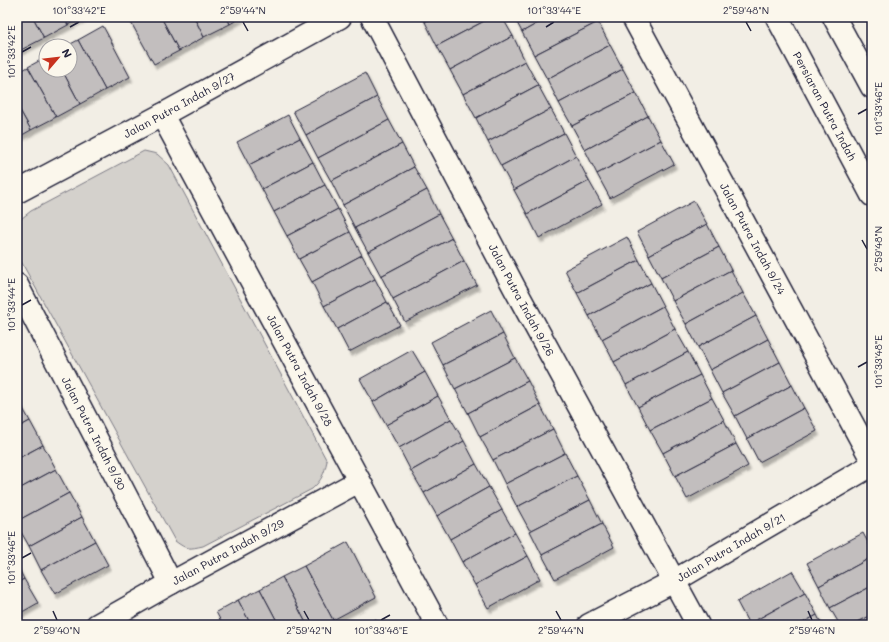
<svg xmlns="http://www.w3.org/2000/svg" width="889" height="642" viewBox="0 0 889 642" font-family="Mali,sans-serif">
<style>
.green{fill:#d4d1cc;stroke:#7b7a84}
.building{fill:#c2bebe;stroke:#22223b;filter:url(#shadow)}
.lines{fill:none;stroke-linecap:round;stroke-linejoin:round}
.minor-casing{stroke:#22223b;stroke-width:25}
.primary-casing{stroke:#22223b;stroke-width:25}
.minor{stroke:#fbf7ec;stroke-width:22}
.primary{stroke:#fbf7ec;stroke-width:22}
.ticks{fill:none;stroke:#22223b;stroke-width:1.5}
.labels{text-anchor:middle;stroke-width:4;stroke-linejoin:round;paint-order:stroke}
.street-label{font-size:11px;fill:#22223b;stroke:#fbf7ec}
.neatline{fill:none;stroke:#22223b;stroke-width:1.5}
.ticks-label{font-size:10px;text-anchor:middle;fill:#22223b}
</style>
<defs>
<filter id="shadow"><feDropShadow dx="2.5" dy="4.5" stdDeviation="1" flood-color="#0004"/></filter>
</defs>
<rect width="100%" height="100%" fill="#f2eee5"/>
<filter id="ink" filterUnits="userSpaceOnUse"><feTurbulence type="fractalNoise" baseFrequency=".025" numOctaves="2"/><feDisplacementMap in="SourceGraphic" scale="8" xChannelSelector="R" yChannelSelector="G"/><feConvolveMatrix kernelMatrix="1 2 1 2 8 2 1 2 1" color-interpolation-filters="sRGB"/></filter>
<g filter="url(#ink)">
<path class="green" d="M144,151L157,154L169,165L327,461C324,474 322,480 312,489L203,546C189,549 187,550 175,541L17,254V222L31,211Z"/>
<g class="building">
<polygon points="17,17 33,17 44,38 19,51 17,48"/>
<polygon points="33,17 64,17 68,25 44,38"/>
<polygon points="64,17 84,17 68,25"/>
<polygon points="128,17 161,17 179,51 154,64"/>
<polygon points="161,17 194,17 204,37 179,51"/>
<polygon points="194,17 227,17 230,24 204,37"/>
<polygon points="227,17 242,17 230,24"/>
<polygon points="422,17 433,17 425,22"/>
<polygon points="433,17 492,17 437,46 425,22"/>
<polygon points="492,17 502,17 513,36 450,70 437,46"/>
<polygon points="514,17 549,17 522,32"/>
<polygon points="549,17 596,17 598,22 534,55 522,32"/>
<polygon points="598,22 610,45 547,79 534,55"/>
<polygon points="103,26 130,77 105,90 78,40"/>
<polygon points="513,36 525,61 463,94 450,70"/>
<polygon points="78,40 105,90 80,104 62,70 70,70 70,46 67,46"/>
<polygon points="610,45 623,69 559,103 547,79"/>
<polygon points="46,57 46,70 62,70 80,104 56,117 28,67"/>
<polygon points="525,61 538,85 476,118 463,94"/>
<polygon points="28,67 56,117 31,130 17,105 17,73"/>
<polygon points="623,69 636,93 572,126 559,103"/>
<polygon points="365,73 377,97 306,135 293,111"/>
<polygon points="538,85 551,109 488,142 476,118"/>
<polygon points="636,93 648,116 585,150 572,126"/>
<polygon points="377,97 389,120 318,158 306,135"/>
<polygon points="17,105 31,130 17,138"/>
<polygon points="551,109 564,133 501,166 488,142"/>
<polygon points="288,115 300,138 249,165 237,142"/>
<polygon points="648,116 661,140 597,174 585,150"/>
<polygon points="389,120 402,144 331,181 318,158"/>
<polygon points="564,133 576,156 514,190 501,166"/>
<polygon points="300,138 313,162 262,189 249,165"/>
<polygon points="661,140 674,164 610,198 597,174"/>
<polygon points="402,144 414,167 343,205 331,181"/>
<polygon points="576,156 589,181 527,214 514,190"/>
<polygon points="313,162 325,185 274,212 262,189"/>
<polygon points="414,167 427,190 355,228 343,205"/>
<polygon points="589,181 602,204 539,238 527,214"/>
<polygon points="325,185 338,209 287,236 274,212"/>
<polygon points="427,190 439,214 368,252 355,228"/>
<polygon points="694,201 707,224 649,255 637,232"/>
<polygon points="338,209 350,232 299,259 287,236"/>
<polygon points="439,214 452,238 381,276 368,252"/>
<polygon points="707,224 719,247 661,278 649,255"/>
<polygon points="350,232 362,255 312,282 299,259"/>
<polygon points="627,237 639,260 577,293 565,270"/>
<polygon points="452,238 464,261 393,299 381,276"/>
<polygon points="719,247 731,270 673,301 661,278"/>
<polygon points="362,255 375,279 324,306 312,282"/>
<polygon points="639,260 651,283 589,316 577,293"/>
<polygon points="464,261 477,285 405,322 393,299"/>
<polygon points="731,270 743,293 686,324 673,301"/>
<polygon points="375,279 387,302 337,329 324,306"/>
<polygon points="651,283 663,306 602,339 589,316"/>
<polygon points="743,293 756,316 698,347 686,324"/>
<polygon points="387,302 400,325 349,352 337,329"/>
<polygon points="663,306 675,329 614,362 602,339"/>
<polygon points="491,310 503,334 443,365 431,342"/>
<polygon points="756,316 768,339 710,370 698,347"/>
<polygon points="675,329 688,352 626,385 614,362"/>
<polygon points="503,334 515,358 455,389 443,365"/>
<polygon points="768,339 780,362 722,393 710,370"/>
<polygon points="412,350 425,372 373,402 360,379"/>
<polygon points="688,352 700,375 638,407 626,385"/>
<polygon points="515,358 528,381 468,413 455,389"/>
<polygon points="780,362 792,385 735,416 722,393"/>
<polygon points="425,372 438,396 386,425 373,402"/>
<polygon points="700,375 712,398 650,430 638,407"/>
<polygon points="528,381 540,405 480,437 468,413"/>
<polygon points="792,385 804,408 747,439 735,416"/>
<polygon points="438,396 451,419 399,448 386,425"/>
<polygon points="17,398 30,421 17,428"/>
<polygon points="712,398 724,420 663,453 650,430"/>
<polygon points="540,405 553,429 493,460 480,437"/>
<polygon points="804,408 817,431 759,462 747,439"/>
<polygon points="451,419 464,441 411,471 399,448"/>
<polygon points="724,420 736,444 675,476 663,453"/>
<polygon points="30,421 43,445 17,459 17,428"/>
<polygon points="553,429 565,453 505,484 493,460"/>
<polygon points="464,441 476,464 424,493 411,471"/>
<polygon points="736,444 748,466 687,499 675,476"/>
<polygon points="43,445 56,469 17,490 17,459"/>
<polygon points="565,453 577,476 517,507 505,484"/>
<polygon points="476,464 489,487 437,516 424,493"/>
<polygon points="56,469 69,493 17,521 17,490"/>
<polygon points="577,476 590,500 530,531 517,507"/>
<polygon points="489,487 502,510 450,539 437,516"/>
<polygon points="69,493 82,517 29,546 17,525 17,521"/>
<polygon points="590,500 602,524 542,555 530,531"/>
<polygon points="502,510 515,533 462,562 450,539"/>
<polygon points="82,517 95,541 41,570 29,546"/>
<polygon points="602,524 614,547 555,579 542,555"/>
<polygon points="515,533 528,556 475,585 462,562"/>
<polygon points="863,533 872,550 872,557 819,586 807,563"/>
<polygon points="95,541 108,565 55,594 41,570"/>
<polygon points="348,542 376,597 333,620 304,566"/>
<polygon points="528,556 540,579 488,608 475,585"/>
<polygon points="872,557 872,586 830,608 819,586"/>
<polygon points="17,565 24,579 17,583"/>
<polygon points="304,566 333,620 323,625 307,625 282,577"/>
<polygon points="792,571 805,593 749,624 737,602"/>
<polygon points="282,577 307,625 279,625 260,589"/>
<polygon points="24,579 38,603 17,615 17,583"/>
<polygon points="872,586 872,615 852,625 840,625 830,608"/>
<polygon points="260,589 279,625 251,625 238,600"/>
<polygon points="805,593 817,615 799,625 749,625 749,624"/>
<polygon points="238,600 251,625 223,625 216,612"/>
<polygon points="817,615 822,625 799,625"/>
<polygon points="872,615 872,625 852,625"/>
<polygon points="376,619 379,625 364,625"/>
</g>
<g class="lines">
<g class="minor-casing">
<g id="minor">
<path id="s1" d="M372,17L514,287L698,625"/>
<path id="s2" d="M633,17L872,460"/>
<path id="s3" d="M162,115L437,625"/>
<path id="s4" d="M17,192L162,115L340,17"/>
<path id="s5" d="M17,285L171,583"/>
<path id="s6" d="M97,625L171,583L359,481"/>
<path id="s7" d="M589,625L674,581L872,465"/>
</g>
</g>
<g class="primary-casing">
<g id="primary">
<path id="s8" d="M777,17L872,195"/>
<polyline points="834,17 872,87"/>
</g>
</g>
<use href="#minor" class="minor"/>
<use href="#primary" class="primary"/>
</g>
</g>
<path class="ticks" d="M243,22L248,31M746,22L751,31M70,27L79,22M546,27L554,22M22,52L31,47M858,114L867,109M862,240L867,249M22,305L31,300M858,367L867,362M22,558L31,553M53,611L57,620M304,611L309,620M556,611L561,620M808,611L812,620M381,620L390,615"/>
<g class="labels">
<g class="street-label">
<text dy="4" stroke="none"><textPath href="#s4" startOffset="184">Jalan Putra Indah 9/27</textPath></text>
<text dy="4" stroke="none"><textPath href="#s8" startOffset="101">Persiaran Putra Indah</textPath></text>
<text dy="4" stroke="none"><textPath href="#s2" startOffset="252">Jalan Putra Indah 9/24</textPath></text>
<text dy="4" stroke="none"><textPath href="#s1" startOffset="320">Jalan Putra Indah 9/26</textPath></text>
<text dy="4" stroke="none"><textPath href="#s3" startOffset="290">Jalan Putra Indah 9/28</textPath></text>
<text dy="4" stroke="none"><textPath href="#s5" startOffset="167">Jalan Putra Indah 9/30</textPath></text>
<text dy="4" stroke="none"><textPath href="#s7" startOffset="162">Jalan Putra Indah 9/21</textPath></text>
<text dy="4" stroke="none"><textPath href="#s6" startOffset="150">Jalan Putra Indah 9/29</textPath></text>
</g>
</g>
<rect width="889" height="642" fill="none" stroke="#fbf7ec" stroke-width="44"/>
<g transform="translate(58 58) rotate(62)"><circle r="19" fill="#fbf7ec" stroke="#a4a2a5"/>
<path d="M0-3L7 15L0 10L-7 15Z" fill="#c8321e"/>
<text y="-6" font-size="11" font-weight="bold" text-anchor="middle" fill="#22223b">N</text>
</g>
<rect x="22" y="22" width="845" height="598" class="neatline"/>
<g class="ticks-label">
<text x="79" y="14">101°33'42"E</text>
<text x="243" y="14">2°59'44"N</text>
<text x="554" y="14">101°33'44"E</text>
<text x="746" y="14">2°59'48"N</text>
<text transform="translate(11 52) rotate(-90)" y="4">101°33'42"E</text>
<text transform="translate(878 109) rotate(-90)" y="4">101°33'46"E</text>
<text transform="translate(878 249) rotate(-90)" y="4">2°59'48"N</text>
<text transform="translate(11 305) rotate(-90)" y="4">101°33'44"E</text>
<text transform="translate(878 362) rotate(-90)" y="4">101°33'48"E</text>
<text transform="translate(11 558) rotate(-90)" y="4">101°33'46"E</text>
<text x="57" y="634">2°59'40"N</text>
<text x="309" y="634">2°59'42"N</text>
<text x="381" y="634">101°33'48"E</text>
<text x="561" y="634">2°59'44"N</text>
<text x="812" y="634">2°59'46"N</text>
</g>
</svg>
